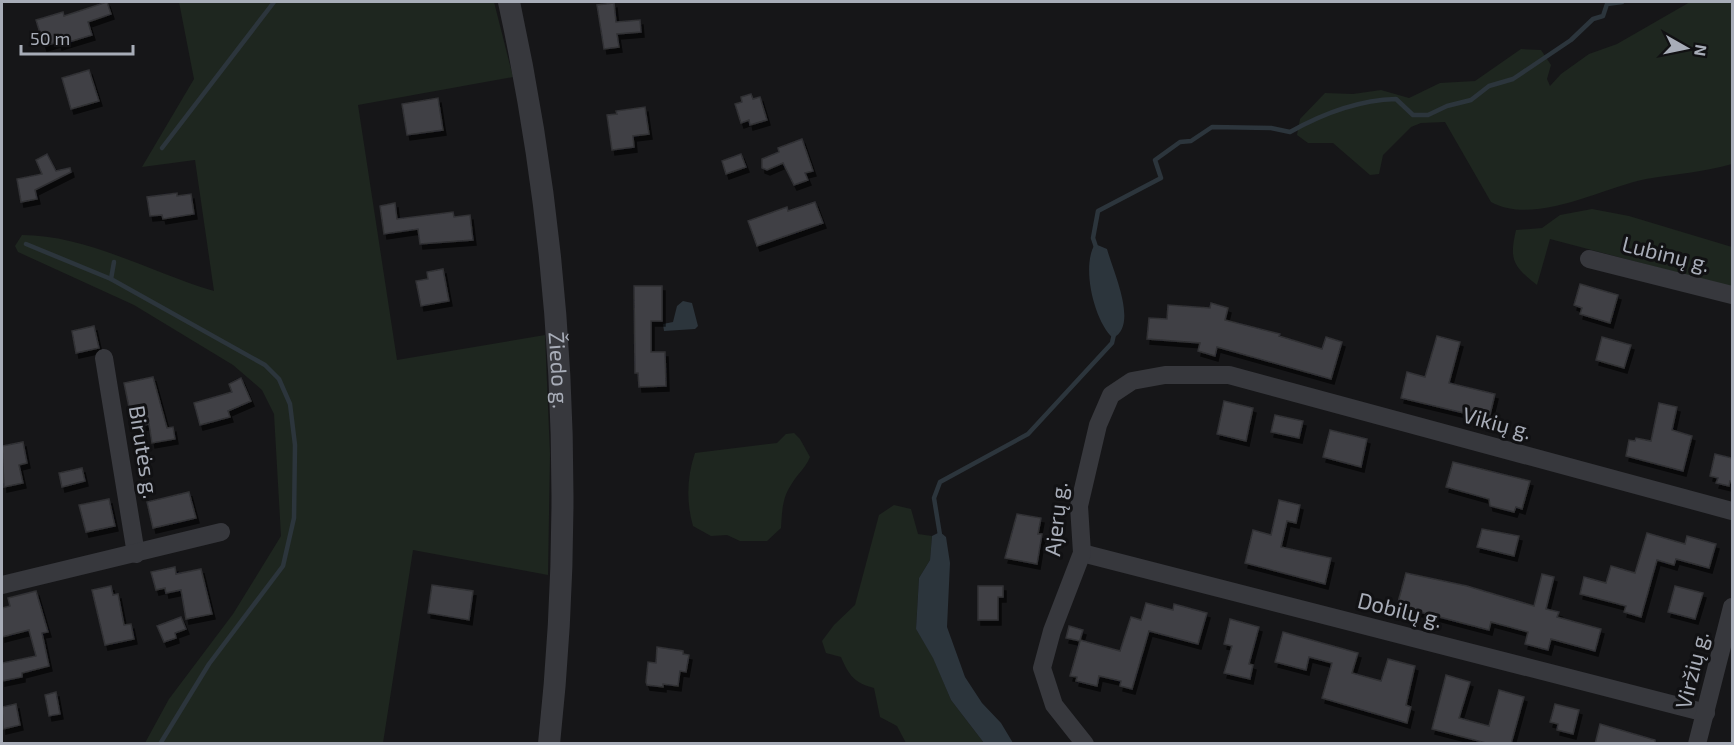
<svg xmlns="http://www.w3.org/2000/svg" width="1734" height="745" viewBox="0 0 1734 745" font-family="'Exo 2',sans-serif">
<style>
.green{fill:#1e261f}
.water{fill:#2c353c}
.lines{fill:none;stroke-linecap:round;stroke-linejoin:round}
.stream{stroke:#2c353c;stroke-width:4.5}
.building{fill:#404145;stroke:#303034;stroke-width:1.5;filter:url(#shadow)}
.minor{stroke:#37383d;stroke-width:18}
.tertiary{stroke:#37383d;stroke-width:22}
.labels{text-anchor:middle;stroke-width:6;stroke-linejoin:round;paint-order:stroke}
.street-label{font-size:22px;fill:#a8adb8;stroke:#111113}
</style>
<defs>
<filter id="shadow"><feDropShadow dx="3" dy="5" stdDeviation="0" flood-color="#0009"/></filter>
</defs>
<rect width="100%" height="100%" fill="#161618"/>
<g class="green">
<path d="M179,2H494L513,77L358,105L397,360L545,335L550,454L548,575L413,550L383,743H145L169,699L233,614L281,536L274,414L262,390L233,365L134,305L18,252L15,246L22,235C87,235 152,273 214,291L195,160L142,167L194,79Z"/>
<path d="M1690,2H1732V164C1704,172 1675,174 1646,179C1601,188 1535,226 1491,202L1445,122L1421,123L1411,127L1383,155L1379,174L1370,175L1333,143H1308L1297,135L1300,119L1325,93L1353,94L1381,90L1409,98L1440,83L1475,81L1521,49L1541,50L1551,65L1547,79L1550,86L1561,74L1589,54L1617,44Z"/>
<path d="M1592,209L1629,216L1732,247V287L1550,239L1537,285C1513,266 1509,260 1516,230L1542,228L1560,215Z"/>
<path d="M794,433L800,439L810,457C805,469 797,474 791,485C782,498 782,513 781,528L767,541H740L727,535L711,536L693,526C686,502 687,476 695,453L777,443L786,434Z"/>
<path d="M894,505L911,509L918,534L932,536L930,560L919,578L916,629L933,657L951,700L984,743H906L897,726L880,717L874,688C855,683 849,676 841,657L826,653L822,641L834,625L855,605L879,515Z"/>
</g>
<g class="water">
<path d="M1095,244L1107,249C1113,271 1139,326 1113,338C1094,321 1081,266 1095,244Z"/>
<polygon points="683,301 692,303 698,326 695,329 664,331 663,324 673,322 677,306"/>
<polygon points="940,532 946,537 950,563 947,627 965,677 982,703 1001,723 1013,743 984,743 951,700 933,658 916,629 919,578 930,560 932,536"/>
</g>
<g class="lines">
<g class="stream">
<polyline points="162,148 274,2"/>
<polyline points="26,244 111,279 265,365 279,379 290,404 295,445 294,518 283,566 209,664 160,744"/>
<path d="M1096,247L1093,238L1098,211L1161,178L1155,160L1180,142L1191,141L1212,127L1271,128L1290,132C1322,114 1359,100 1396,99L1413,115H1428L1447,106L1471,100L1489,86L1513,79L1571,40L1593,19L1603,16L1607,4L1622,2"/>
<polyline points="111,279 114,262"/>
<polyline points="940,535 934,498 940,482 1028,434 1112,343 1114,334"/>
</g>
</g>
<g class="building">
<polygon points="107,2 111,14 88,22 92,35 59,45 58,42 44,46 36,20 63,12 64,16"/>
<polygon points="614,3 616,22 640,20 641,32 617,34 619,47 604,49 597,5"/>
<polygon points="89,70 99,101 71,109 62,78"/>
<polygon points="751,94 753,99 760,97 767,120 750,125 749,120 741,123 735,104 742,102 741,97"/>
<polygon points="438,98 443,130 407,135 402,104"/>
<polygon points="645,107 649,134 633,136 634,147 612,150 607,115 617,114 616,111"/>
<polygon points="802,139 813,171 805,173 808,180 794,185 783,163 767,170 762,168 762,159 779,152 778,148"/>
<polygon points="47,154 56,171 70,168 71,172 35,190 37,199 21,202 17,179 42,174 36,160"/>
<polygon points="741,154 746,167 726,174 722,161"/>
<polygon points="177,193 177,196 191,194 194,214 163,219 162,215 150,216 147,197"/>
<polygon points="815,202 823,223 757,246 748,221 787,207 788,211"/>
<polygon points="395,203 397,219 453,212 454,217 470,215 473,240 420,244 418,229 384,234 380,206"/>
<polygon points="443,269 449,301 421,306 416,281 428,279 427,272"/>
<polygon points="1580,284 1618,295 1610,323 1580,314 1582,308 1574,305"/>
<polygon points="634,286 662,286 662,321 651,321 651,352 665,352 666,386 639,387 638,373 635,373"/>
<polygon points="1211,303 1228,308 1225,320 1280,334 1279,336 1322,349 1326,337 1342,342 1331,379 1217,347 1215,356 1198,351 1200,343 1147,339 1149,318 1167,319 1168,305 1210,308"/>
<polygon points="94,326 99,348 76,353 72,331"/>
<polygon points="1437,336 1460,342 1449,383 1495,394 1489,419 1401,398 1407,372 1425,377"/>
<polygon points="1602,337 1631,345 1624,368 1596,360"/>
<polygon points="153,377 167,428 173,427 175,439 152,443 149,424 141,426 138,411 130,412 124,383"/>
<polygon points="241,378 251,401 228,411 230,417 200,425 194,403 232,392 229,384"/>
<polygon points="1224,401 1253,408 1246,441 1217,434"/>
<polygon points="1659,403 1677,407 1672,430 1692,436 1683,471 1626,456 1629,440 1635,441 1636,438 1651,441"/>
<polygon points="1275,415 1303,421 1299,438 1271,432"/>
<polygon points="1330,430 1367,439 1361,467 1323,457"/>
<polygon points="23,442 27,463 19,465 23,483 4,487 2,446"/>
<polygon points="1715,454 1732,458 1732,482 1730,481 1729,486 1716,483 1718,478 1710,476"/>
<polygon points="1453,462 1530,481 1522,509 1516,507 1514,512 1490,506 1489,499 1446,487"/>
<polygon points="82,468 85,481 62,487 59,473"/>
<polygon points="189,492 196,518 153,528 147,502"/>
<polygon points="109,499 115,526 86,532 79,505"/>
<polygon points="1279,500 1300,505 1296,523 1287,521 1281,547 1331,558 1325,584 1245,563 1253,530 1271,535"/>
<polygon points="1017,514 1041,518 1038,534 1042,534 1037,564 1005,558"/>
<polygon points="1482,529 1519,536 1514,556 1477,547"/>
<polygon points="1647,533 1685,544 1687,536 1716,544 1709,568 1676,559 1674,565 1657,560 1641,617 1624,612 1626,606 1580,594 1584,577 1606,583 1611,566 1635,573"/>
<polygon points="175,567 176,574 201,569 212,614 186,619 181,590 166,593 165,588 156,590 151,572"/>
<polygon points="1406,573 1467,586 1534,606 1542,574 1554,577 1546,609 1559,612 1557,617 1601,629 1595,651 1551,639 1548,650 1525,644 1528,632 1491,622 1489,630 1397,606"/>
<polygon points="432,585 473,591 469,620 428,613"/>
<polygon points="111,586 113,595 118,594 124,625 131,624 134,639 105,645 92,590"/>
<polygon points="978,586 1003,586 1003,597 998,597 998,620 978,620"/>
<polygon points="1675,586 1703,593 1695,619 1668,612"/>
<polygon points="36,591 48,632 42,633 49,666 22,673 22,677 2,681 2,663 36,656 29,630 2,637 2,608 10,606 8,598"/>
<polygon points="1146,603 1173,610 1174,604 1207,613 1198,644 1149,631 1132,689 1120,686 1121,681 1099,676 1097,686 1076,681 1077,677 1070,676 1080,641 1066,638 1069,626 1083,630 1080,640 1120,651 1131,617 1141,620"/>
<polygon points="181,617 186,629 175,633 176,638 164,642 157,626"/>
<polygon points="1230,619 1259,627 1249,664 1253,665 1250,679 1224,673 1232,646 1224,644"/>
<polygon points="1283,632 1358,653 1352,673 1381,681 1388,659 1415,666 1406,705 1411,707 1407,723 1322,698 1332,663 1309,657 1306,670 1275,662"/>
<polygon points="657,647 683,651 683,654 689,655 686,672 680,671 678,686 663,684 663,687 647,685 646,682 648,662 656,663"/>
<polygon points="1446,675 1470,682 1459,718 1489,726 1499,690 1524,697 1511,744 1490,744 1432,729"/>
<polygon points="56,692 60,714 49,716 45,695"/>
<polygon points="16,704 20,725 3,729 2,707"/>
<polygon points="1555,704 1579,710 1573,734 1557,730 1558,724 1550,722"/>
<polygon points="1600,724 1655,740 1655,744 1595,744"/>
</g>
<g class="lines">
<g class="minor">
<polyline points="1589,259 1732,295"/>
<polyline points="104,358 136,554"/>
<polyline points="1082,553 1706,713"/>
<polyline points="2,585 221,532"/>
<polyline points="1085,744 1054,705 1042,668 1052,631 1082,553 1079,506 1098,425 1111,395 1132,381 1165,375 1229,375 1732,511"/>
<polyline points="1697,744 1732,607"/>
</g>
<path class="tertiary" id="s1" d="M509,2C562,246 576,495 549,744"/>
</g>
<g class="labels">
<g class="street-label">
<text transform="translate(1666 254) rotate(14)" y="8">Lubinų g.</text>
<text dy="8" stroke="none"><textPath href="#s1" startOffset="372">Žiedo g.</textPath></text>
<text transform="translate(1497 423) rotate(15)" y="8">Vikių g.</text>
<text transform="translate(144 452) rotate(81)" y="8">Birutės g.</text>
<text transform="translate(1056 519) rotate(-84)" y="8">Ajerų g.</text>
<text transform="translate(1400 610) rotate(14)" y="8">Dobilų g.</text>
<text transform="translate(1692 670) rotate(-76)" y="8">Viržių g.</text>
</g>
</g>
<rect width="1734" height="745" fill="none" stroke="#a8adb8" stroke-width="6"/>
<g transform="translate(1686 48) rotate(99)" stroke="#111113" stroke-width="4.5" paint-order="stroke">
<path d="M0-4.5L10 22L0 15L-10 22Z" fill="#a8adb8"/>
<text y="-9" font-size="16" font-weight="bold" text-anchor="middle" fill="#a8adb8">N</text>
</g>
<path d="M21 45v9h112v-9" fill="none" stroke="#a8adb8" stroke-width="3"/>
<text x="30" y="45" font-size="18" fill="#a8adb8" stroke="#111113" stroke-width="4.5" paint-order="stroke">50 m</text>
</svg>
